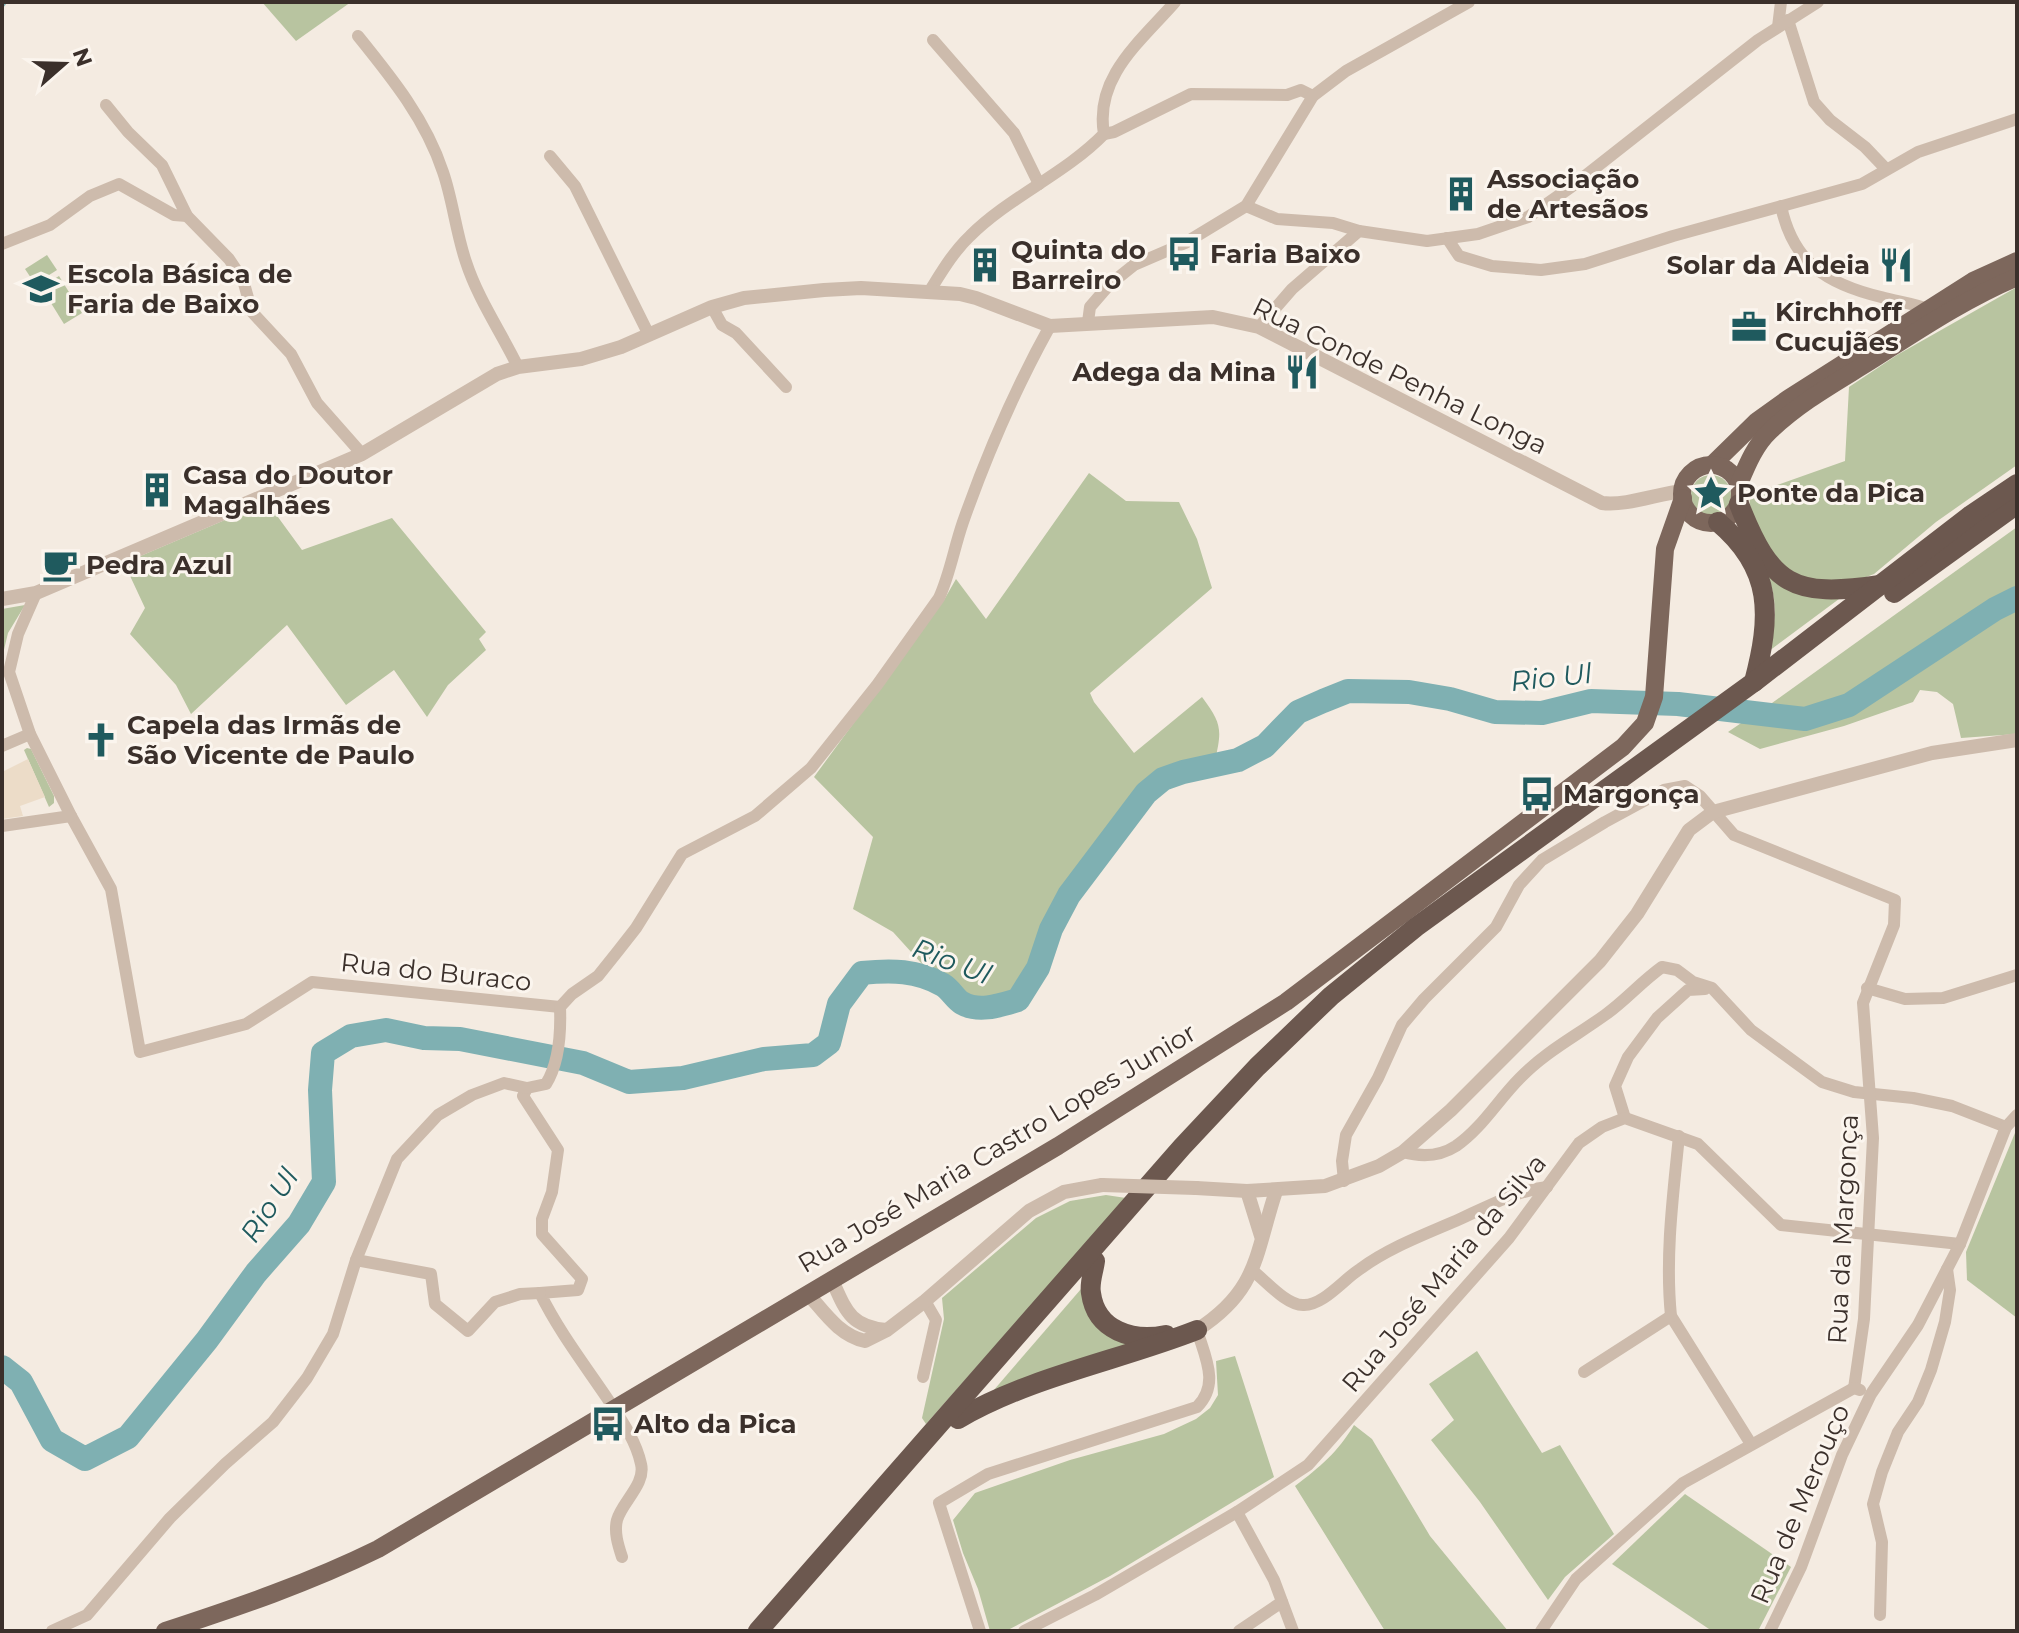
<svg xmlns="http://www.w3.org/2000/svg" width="2019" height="1633" viewBox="0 0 2019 1633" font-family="Montserrat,sans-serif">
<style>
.green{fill:#b8c4a0}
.plaza{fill:#ecdcc8}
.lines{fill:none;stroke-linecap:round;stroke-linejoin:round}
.stream{stroke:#7fb0b2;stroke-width:4}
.river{stroke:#7fb0b2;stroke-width:24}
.minor{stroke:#cdbbac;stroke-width:12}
.tertiary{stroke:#cdbbac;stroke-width:14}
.primary{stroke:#7d675c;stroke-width:18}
.trunk{stroke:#6c584f;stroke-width:20}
.tertiary-bridge{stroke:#cdbbac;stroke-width:14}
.labels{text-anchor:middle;stroke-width:6;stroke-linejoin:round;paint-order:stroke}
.poi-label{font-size:26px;font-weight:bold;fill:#3b302b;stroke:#fbf5ee;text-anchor:start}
.street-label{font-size:26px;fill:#3b302b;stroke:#fbf5ee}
.water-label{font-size:28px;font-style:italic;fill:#1f5a5e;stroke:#fbf5ee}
</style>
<rect width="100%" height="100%" fill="#f4ebe1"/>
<g class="green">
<polygon points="262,2 351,2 296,41"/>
<polygon points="47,255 57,270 35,284 25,269"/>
<polygon points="59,276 82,313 64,324 41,287"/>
<polygon points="2017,287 2017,465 1936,522 1874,574 1856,581 1831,584 1786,572 1752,522 1749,495 1845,461 1849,387 1897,355"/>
<path d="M1089,473L1126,501L1179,502L1197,539L1212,588L1090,693L1094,702L1134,753L1202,697C1222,724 1222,729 1215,761L1184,766L1161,774L1129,804L1060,900L1015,997L997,1002H975L963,997L922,964L893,932L853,909L873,837L814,777L944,600L956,579L986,619Z"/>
<circle cx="1711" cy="495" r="20"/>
<polygon points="267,502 302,550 392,518 486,632 479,639 486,650 448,685 427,717 394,670 346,705 287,625 191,714 176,685 130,634 145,608 124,563"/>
<polygon points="2017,527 2017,592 1836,705 1802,713 1765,708"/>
<path d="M1767,575L1819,597L1839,599L1769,651C1775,624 1779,601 1767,575Z"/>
<path d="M2017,602V734L1961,738L1953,704L1937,692L1920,690L1913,702L1844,726L1760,749L1728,732L1750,717C1769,719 1788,724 1806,720C1872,709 1960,639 2017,602Z"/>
<polygon points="25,605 8,633 2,658 2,609"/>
<polygon points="27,748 31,749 54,796 54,803 49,807 24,750"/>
<polygon points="2017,1128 2017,1318 1967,1280 1966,1252"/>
<polygon points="1106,1195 1126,1198 926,1424 922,1418 944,1319 942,1298 1036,1218 1070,1201"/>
<polygon points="1081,1289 1134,1346 993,1391"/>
<polygon points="1477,1351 1542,1453 1560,1445 1614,1534 1565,1577 1548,1600 1480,1502 1431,1440 1454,1420 1429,1384"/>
<polygon points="1235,1356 1274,1477 1110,1576 1006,1631 990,1631 978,1589 963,1553 953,1520 975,1493 1070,1460 1164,1434 1196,1419 1210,1408 1218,1395 1216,1361"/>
<path d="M1354,1425L1372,1439L1430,1536L1508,1631H1385L1295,1486C1320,1467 1338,1452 1354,1425Z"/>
<polygon points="1685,1494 1791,1567 1758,1631 1712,1631 1612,1564"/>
</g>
<polygon class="plaza" points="28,759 45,797 20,806 23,816 2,819 2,772"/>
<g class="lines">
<polyline class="stream" points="2,6 5,2"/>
<path class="river" d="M2,1367L21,1382L52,1440L85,1459L128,1437L207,1340L256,1273L299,1224L324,1182L320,1090L323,1053L351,1036L386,1030L424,1038L460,1039L583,1063L629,1082L683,1078L764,1059L813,1055L829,1043L839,1004L862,973C891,970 917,970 943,985C951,990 955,999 962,1003C979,1013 1001,1005 1018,1000L1038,968L1051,929L1069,895L1146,793L1163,779L1183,772L1238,760L1265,746L1298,712L1323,701L1348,691L1409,692L1450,699L1495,712L1542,713L1591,701L1678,704L1805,719L1849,705L1995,609L2017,598"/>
<g class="minor">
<polyline points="1788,20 1814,102 1830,120 1865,147 1886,169"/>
<polyline points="1778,27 1781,2"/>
<path d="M358,36C392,78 426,120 443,172C453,201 456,233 466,262C478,299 501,332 518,367"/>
<polyline points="933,40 1014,133 1039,184"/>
<polyline points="106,105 128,132 162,165 187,216 229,259 243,280 252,312 291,354 317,403 362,454"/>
<polyline points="1104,134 1114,132 1191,94 1287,95 1301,90 1313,96"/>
<polyline points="550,156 575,186 649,335"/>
<polyline points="1246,206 1277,219 1333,223 1359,231"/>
<path d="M1781,206C1793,263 1827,284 1881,297C1898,302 1914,303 1930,310"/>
<polyline points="1447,238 1459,256 1492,266 1541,270 1585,264 1673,236 1862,184 1918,152 2017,119"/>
<polyline points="2,244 50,225 90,196 119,184 174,215 187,216"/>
<path d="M929,292C941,273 953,252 970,236C1009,197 1065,174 1104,134C1094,77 1141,41 1175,2"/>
<polyline points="712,307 722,325 736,333 786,387"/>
<polyline points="1088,322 1090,307 1109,285 1134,265 1185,243 1246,206 1313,96 1346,71 1469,2"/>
<polyline points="1259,327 1292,289 1359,231 1427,241 1478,234 1528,217 1571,187 1758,40 1818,2"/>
<polyline points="36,593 18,634 9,672 30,734 71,816 111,889 140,1052 246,1024 312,982 560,1007"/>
<polyline points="2,746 30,734"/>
<polyline points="2,826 71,816"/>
<polyline points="1867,988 1905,999 1943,998 2017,975"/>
<path d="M527,1088L523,1096L558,1150L552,1192L542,1219V1234L582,1279L578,1290L540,1293C558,1330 584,1364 607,1398C620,1418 636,1440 641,1464C646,1484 622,1502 617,1520C614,1532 618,1545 622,1557"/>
<polyline points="1625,1118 1615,1086 1628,1057 1657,1018 1688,990 1705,989"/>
<path d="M1679,1136C1673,1195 1665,1257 1671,1316L1751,1444"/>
<path d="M1403,1152C1421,1157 1439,1157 1456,1146C1482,1128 1498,1100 1520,1078C1545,1052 1576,1036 1605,1015C1625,1001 1641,982 1662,967L1677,970L1693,982L1712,988L1751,1030L1822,1082L1854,1092L1913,1098L1952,1106L2006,1127"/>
<polyline points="1344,1181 1342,1161 1346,1135 1378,1078 1402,1025 1424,999 1496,927 1519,885 1542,860 1605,822 1664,790 1685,786 1700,796 1734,835 1895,900 1894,925 1863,1003 1873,1138 1864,1319 1854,1388"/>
<polyline points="356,1260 431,1274 435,1304 468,1331 495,1302 520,1294 540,1293"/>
<path d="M1253,1271C1266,1281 1286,1305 1303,1305C1323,1306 1344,1279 1360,1269C1390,1247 1426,1234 1460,1219C1488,1206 1516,1191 1547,1187"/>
<polyline points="1584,1372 1671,1316"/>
<polyline points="923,1377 936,1320 925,1301"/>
<polyline points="1237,1512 1274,1580 1293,1631"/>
<polyline points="1880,1615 1882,1542 1873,1504 1882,1472 1898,1432 1918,1402 1931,1370 1945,1322 1950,1290 1947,1269"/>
<path d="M52,1631L87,1615L170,1518L225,1464L273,1422L307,1378L333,1334L356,1260L397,1159L438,1115L472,1095L504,1083L527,1088L546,1084C559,1063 561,1032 560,1007L572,994L598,976L618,951L636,928L682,854L755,816L811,768L877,685L939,598C950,574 954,548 963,522C987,454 1015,389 1050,326"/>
<path d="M980,1631L939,1503L988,1474L1197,1407C1220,1384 1205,1357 1197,1330"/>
<polyline points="1024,1631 1095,1595 1237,1512 1308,1465 1509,1238 1579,1143 1602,1127 1625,1118 1698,1144 1781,1225 1960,1244"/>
<polyline points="1239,1631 1282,1602"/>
<polyline points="1541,1631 1576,1579 1683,1483 1854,1388 1860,1390"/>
<polyline points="1770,1631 1801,1567 1842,1455 1871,1394 1918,1325 1960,1244 2006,1127 2017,1115"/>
</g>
<g class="tertiary">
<path d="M2,599L36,593L362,454L497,374L518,367L581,359L621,347L712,307L744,298L824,290L861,288L960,294L976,298L1050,326L1213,317L1259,327L1602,503C1626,506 1657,494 1682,491"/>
<polyline points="1196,1188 1247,1191 1325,1186 1379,1166 1403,1152 1451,1110 1600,961 1637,914 1689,830 1713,812 1932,753 2017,740"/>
<polyline points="1247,1191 1261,1236"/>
<path d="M832,1280C846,1311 850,1326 886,1330"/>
<path d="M808,1294C825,1313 839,1335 865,1341L887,1330L925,1301L1029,1211L1064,1192L1102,1185"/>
<path d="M1197,1330C1259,1290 1255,1254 1276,1191"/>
</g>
<g class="primary">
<polyline points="1712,465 1757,421 1789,398 1973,281 2017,261"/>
<circle cx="1711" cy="494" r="29"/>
<path d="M1739,484C1747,465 1755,445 1770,431C1800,402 1837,382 1872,360C1919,330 1965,299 2017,277"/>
<path d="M165,1631C238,1607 309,1583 378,1549L1058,1146L1286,1002L1623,747L1645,723L1654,697L1665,549L1683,498"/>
</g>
<g class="trunk">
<path d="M1739,504C1771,586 1793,598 1880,585"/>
<path d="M1718,522C1774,569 1771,617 1754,682"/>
<polyline points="1894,593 2017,504"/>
<path d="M1095,1261C1094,1270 1089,1283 1091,1293C1096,1331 1133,1342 1166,1335"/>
<path d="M958,1419C1032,1376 1118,1361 1197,1330"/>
<polyline points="758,1631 1182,1147 1257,1067 1331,996 1416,927 1754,682 1971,515 2017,484"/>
</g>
<polyline class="tertiary-bridge" points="1102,1185 1196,1188"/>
</g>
<defs>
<g id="building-bare" transform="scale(2.76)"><path d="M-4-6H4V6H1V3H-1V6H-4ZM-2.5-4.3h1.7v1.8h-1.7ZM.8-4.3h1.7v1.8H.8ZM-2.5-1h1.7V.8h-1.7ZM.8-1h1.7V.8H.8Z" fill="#1f5a5e" stroke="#fbf5ee" stroke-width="2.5" paint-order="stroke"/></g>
<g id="bus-bare" transform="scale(2.76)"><path d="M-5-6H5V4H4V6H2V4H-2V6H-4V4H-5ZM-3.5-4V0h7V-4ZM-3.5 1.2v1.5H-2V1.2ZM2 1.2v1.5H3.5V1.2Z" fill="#1f5a5e" stroke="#fbf5ee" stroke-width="2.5" paint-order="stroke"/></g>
<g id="restaurant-bare" transform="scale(2.76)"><path d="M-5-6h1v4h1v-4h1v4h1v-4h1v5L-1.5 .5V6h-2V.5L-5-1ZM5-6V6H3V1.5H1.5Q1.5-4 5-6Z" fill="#1f5a5e" stroke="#fbf5ee" stroke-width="2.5" paint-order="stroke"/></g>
<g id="school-bare" transform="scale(2.76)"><path d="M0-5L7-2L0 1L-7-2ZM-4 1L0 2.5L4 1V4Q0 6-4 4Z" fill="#1f5a5e" stroke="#fbf5ee" stroke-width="2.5" paint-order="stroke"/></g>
<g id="office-bare" transform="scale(2.76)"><path d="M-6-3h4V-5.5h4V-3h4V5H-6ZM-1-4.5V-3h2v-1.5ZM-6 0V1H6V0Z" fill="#1f5a5e" stroke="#fbf5ee" stroke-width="2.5" paint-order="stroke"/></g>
<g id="sight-bare" transform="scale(2.76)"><path d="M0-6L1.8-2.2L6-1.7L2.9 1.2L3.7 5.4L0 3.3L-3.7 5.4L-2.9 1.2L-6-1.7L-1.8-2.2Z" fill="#1f5a5e" stroke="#fbf5ee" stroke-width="2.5" paint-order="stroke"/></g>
<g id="cafe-bare" transform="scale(2.76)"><path d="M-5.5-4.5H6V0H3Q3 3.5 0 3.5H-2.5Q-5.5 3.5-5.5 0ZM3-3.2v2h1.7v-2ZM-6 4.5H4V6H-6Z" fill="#1f5a5e" stroke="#fbf5ee" stroke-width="2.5" paint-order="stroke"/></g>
<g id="church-bare" transform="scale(2.76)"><path d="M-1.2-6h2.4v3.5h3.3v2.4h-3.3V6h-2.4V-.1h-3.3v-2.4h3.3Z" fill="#1f5a5e" stroke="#fbf5ee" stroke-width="2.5" paint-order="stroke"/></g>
</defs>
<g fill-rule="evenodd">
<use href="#building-bare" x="1461" y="194"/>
<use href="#bus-bare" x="1184" y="254"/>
<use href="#building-bare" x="985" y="265"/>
<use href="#restaurant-bare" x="1896" y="265"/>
<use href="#school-bare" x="41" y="289"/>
<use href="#office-bare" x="1749" y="327"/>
<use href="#restaurant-bare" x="1302" y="372"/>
<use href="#building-bare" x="157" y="490"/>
<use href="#sight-bare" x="1711" y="493"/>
<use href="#cafe-bare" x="60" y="565"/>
<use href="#church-bare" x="101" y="740"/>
<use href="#bus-bare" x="1537" y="794"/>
<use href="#bus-bare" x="608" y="1424"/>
</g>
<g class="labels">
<g class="poi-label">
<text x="1487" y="188">Associação<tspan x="1487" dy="30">de Artesãos</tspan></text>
<text x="1011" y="259">Quinta do<tspan x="1011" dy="30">Barreiro</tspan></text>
<text x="1210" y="263">Faria Baixo</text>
<text x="1870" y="274" text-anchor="end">Solar da Aldeia</text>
<text x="67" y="283">Escola Básica de<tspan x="67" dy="30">Faria de Baixo</tspan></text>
<text x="1775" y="321">Kirchhoff<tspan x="1775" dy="30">Cucujães</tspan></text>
<text x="1276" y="381" text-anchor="end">Adega da Mina</text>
<text x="183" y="484">Casa do Doutor<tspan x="183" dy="30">Magalhães</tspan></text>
<text x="1737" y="502">Ponte da Pica</text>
<text x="86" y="574">Pedra Azul</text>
<text x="127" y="734">Capela das Irmãs de<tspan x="127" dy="30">São Vicente de Paulo</tspan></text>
<text x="1563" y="803">Margonça</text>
<text x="634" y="1433">Alto da Pica</text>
</g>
<g class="street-label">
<text transform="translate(1400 376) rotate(26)" y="9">Rua Conde Penha Longa</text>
<text transform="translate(436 972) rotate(6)" y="9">Rua do Buraco</text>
<text transform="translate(997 1148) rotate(-31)" y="9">Rua José Maria Castro Lopes Junior</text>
<text transform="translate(1843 1229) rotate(-87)" y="9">Rua da Margonça</text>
<text transform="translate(1444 1273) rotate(-50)" y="9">Rua José Maria da Silva</text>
<text transform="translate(1800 1504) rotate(-67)" y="9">Rua de Merouço</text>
</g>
<g class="water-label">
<text transform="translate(1551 677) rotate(-6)" y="10">Rio Ul</text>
<text transform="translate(952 961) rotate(21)" y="10">Rio Ul</text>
<text transform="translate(269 1205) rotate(-57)" y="10">Rio Ul</text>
</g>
</g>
<rect width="2019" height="1633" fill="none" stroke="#3b302b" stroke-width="8"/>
<g transform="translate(64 64) rotate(70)" stroke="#fbf5ee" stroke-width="6" paint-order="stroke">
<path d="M0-6L14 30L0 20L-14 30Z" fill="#3b302b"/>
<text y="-12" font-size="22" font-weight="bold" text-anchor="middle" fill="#3b302b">N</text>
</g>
</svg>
